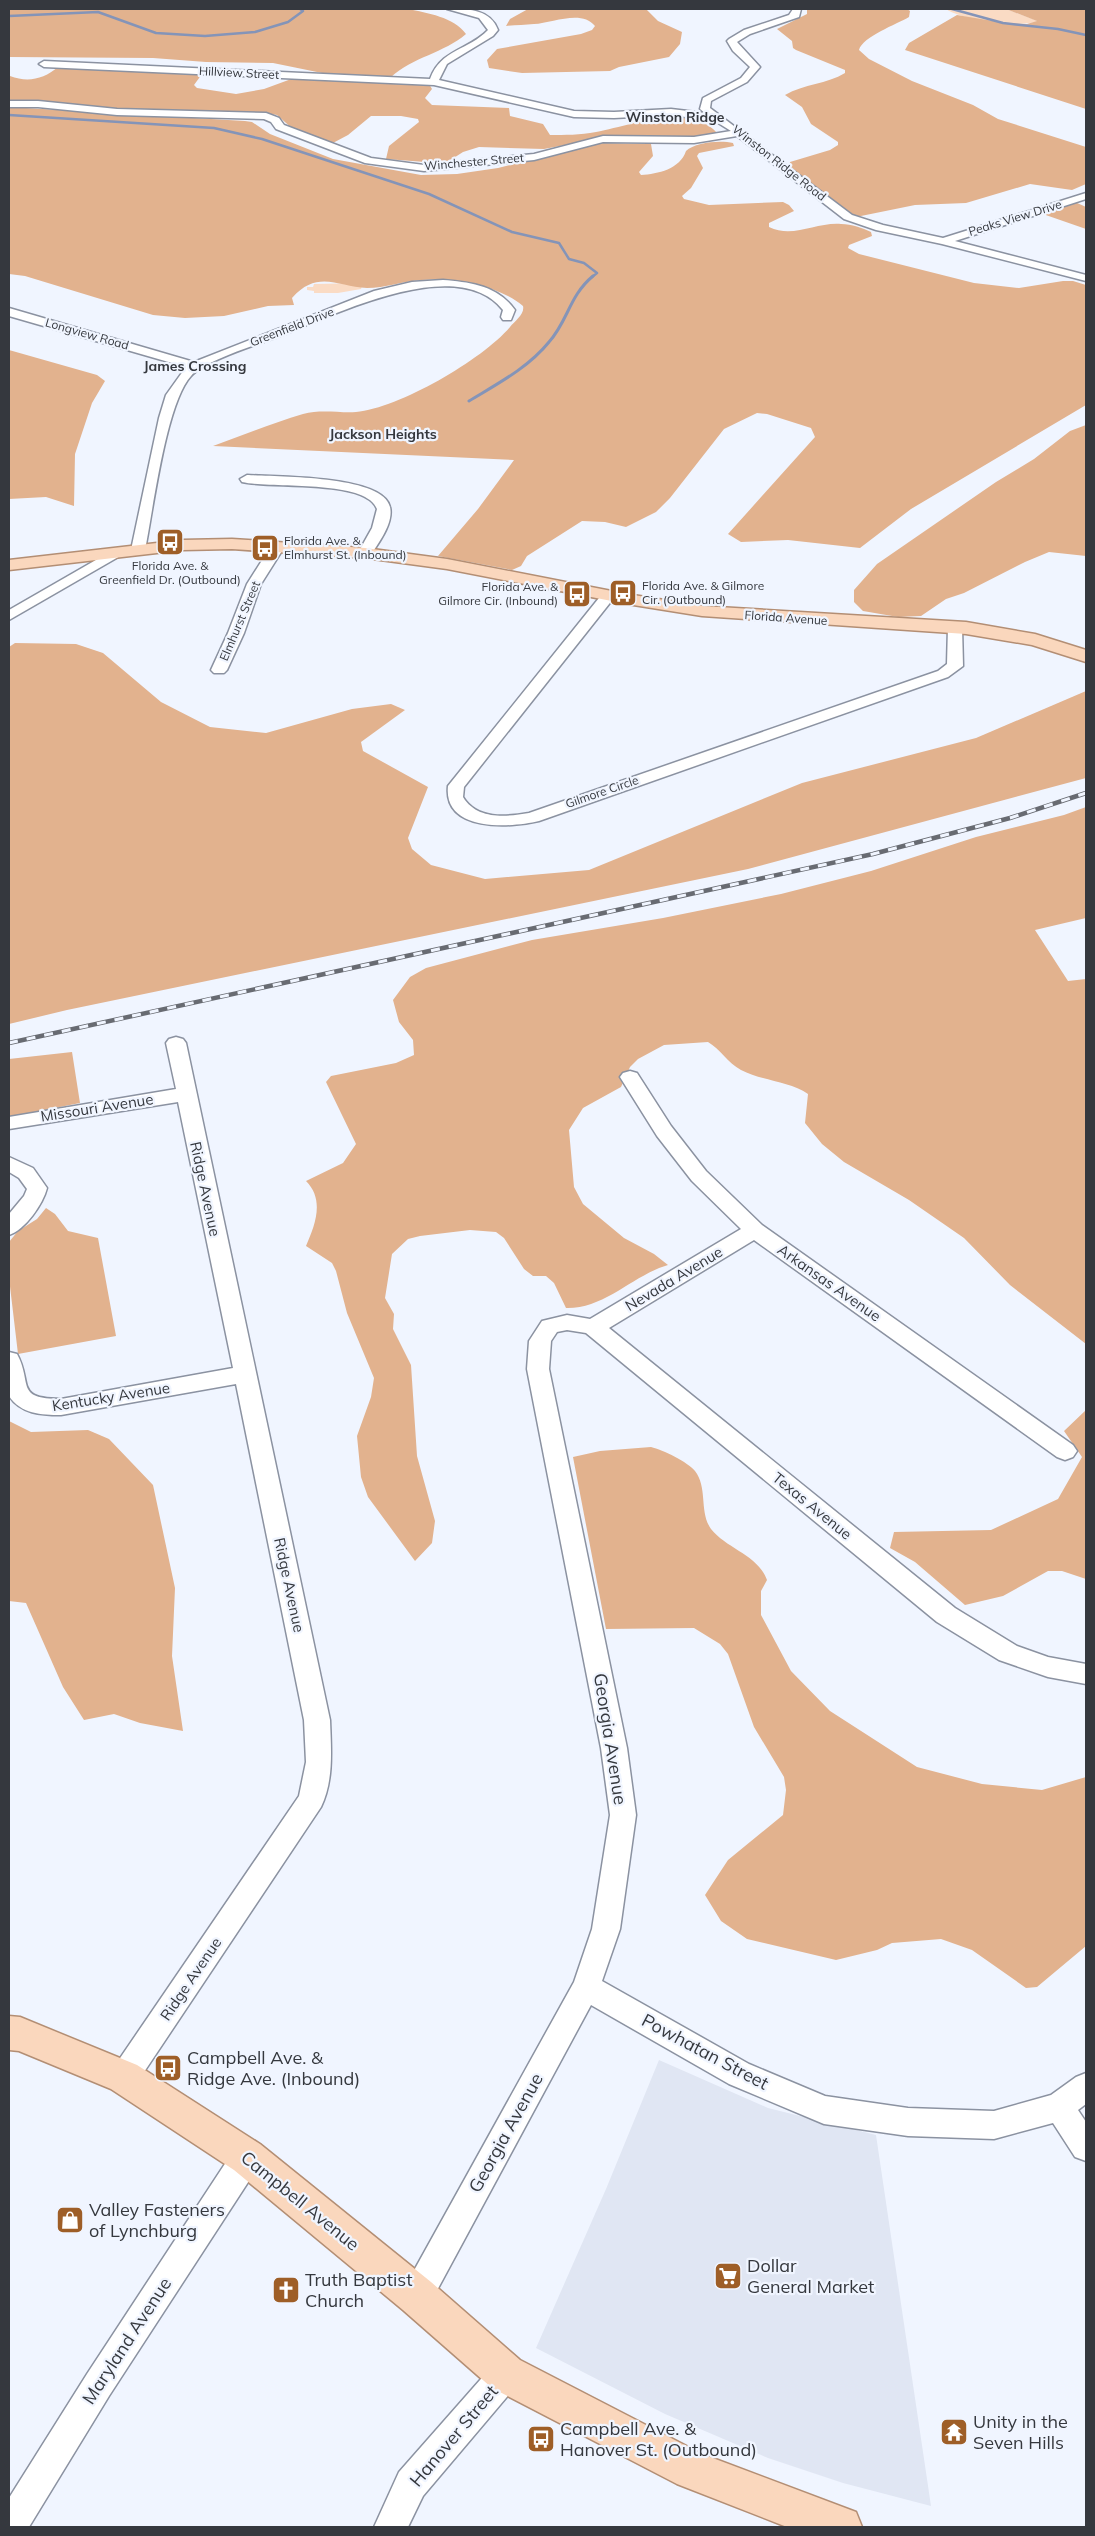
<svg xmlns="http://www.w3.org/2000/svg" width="1095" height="2536" viewBox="0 0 1095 2536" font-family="Mulish,sans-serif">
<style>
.built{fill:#e0e6f3}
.green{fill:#fadbc4}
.forest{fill:#e2b28e}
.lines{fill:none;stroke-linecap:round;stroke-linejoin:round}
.stream-far1{stroke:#8494b8;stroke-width:2.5}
.stream{stroke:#8494b8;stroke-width:3}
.minor-casing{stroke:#8b92a1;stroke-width:3}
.major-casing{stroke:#b38e74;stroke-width:3}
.minor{fill:#fff;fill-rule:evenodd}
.major{fill:#fad7bd;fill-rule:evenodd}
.rail-casing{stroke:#686b72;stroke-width:4.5}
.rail{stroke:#f0f5ff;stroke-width:3;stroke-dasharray:9;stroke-linecap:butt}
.labels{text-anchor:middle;stroke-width:4.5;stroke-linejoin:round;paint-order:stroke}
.far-street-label{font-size:12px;fill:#35383e;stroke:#f0f5ff}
.far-poi-label{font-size:12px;fill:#35383e;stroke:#f0f5ff;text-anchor:start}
.far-neighbourhood-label{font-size:14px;font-weight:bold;fill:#35383e;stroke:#f0f5ff}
.street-label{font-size:15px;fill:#35383e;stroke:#f0f5ff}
.near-street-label{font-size:18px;fill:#35383e;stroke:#f0f5ff}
.near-poi-label{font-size:18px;fill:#35383e;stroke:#f0f5ff;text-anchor:start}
</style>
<rect width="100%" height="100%" fill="#f0f5ff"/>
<polygon class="built" points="659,2060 768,2108 876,2135 931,2506 843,2483 768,2458 665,2414 536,2348 606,2189"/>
<g class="green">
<path d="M946,9H1006L1038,21C1020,28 961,20 946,9Z"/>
<polygon points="363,283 361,289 338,293 314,293 314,291 307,290 307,287 313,287 314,284"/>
</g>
<g class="forest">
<path d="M9,9H408C427,13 454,17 466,34C444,53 413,57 391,77L322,73L273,63L206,62L153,58L9,57Z"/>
<path d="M528,9H646L658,21L682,32L680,44L669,57L619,67L610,71L522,73L489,68L487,60L497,49L581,34L592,30L595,26C582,9 552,23 534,24C525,25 515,25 506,26L510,19Z"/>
<path d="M807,9H907L910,11L909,17C897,24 862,37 859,50L869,59L912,81L973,105L998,119L1086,147V184L1072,190L1030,184L966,203L915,205L856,217L851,215L789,166L790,162L830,150L838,145V142L811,124L802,107L785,95C804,84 827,84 845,73V70L796,50L793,48L792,41L777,29L807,14Z"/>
<polygon points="1006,9 1086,9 1086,109 905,50 909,43 957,15 1005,23 1027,24 1037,21"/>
<path d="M58,67L202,74L194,85L197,88L236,94L264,89L294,78L429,84L432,89L425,98L432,105L509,108L510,116L543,124L550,135C565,135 580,135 596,132C630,126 691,101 718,134L686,137L618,135L544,149L479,147L463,152L449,161L438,163L386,159L389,146L419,122L418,119L401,116H371L348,135L331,144L294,130L277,115L266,113L101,109L38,100H9V73L10,76C28,83 44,79 58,67Z"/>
<path d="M9,107L245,121L252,122L270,134L333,159L421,175L457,174L498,168L600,143L651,144L653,156L639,172L641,175C658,174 680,169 686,151C695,142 721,140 733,143L734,146L699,153L697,156L703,168L691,188L682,196L684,199L709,205L783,202L789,205L794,211L769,223V227C793,239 816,222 841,224C852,224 862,228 871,232L872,236L849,245L848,248L859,254L974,283L1019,288L1063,281H1073L1086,285V405L911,509L860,548L788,540L741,542L728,534L815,437L811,428L767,414L757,413L724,429L670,498L656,512L626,527L605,522L582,521L527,556L521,566L512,570L438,556L478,509L514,460L213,446C243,435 273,423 303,414C321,409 338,413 356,412C399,408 482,360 510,327C515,321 525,314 523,306C499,285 451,277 421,280C403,281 385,288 367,288C338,287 318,269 292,298L294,305L268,306L224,316L185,318L153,315L25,276L9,274Z"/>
<polygon points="1075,202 1086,207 1086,229 1040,213"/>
<polygon points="9,350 97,375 105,381 92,403 75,454 74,506 46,497 9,499"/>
<polygon points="1086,425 1086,556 1049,552 1025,562 964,593 946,599 921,616 898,617 863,611 854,602 854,590 877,564 996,482 1034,459 1070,431"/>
<polygon points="15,643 76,644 103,653 161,702 210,727 266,733 352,709 391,704 405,710 361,742 363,751 428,787 408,838 412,849 431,865 485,879 589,870 802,783 976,738 1086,691 1086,778 748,869 67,1010 9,1024 9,647"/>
<path d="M1086,807V918L1035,930L1068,981L1086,979V1344L1010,1285L964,1238L909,1200L844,1162L822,1144L805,1123L808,1094C789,1081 762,1081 741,1070C728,1063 720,1049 708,1042L664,1045L638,1059L630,1067L621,1087L583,1108L569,1130L574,1187L583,1204L624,1238L654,1254L668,1265C633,1275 605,1309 566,1308L554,1283L546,1276H533L524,1269L504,1238L496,1232L470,1230L420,1236L408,1239L392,1254L385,1298L394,1314L393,1329L411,1365L417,1456L435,1521L432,1543L415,1561L368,1497L361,1477L357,1436L371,1397L374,1378L347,1313L336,1271L332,1263L306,1246C315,1225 325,1200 306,1181L343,1163L356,1144L326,1082L331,1076L396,1063L414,1055L413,1040L399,1022L393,1000L410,977L426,968L532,940L663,918L781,894L871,871L976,837L1064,815Z"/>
<polygon points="72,1052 80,1103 9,1117 9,1059"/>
<polygon points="46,1208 55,1214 68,1231 98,1238 116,1336 18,1354 9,1278 9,1242 18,1231 37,1219"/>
<polygon points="1086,1410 1086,1579 1062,1571 1048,1571 1003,1596 965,1605 915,1562 890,1548 894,1532 991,1530 1058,1499 1082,1457 1064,1431"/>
<polygon points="9,1421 31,1432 88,1430 109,1439 153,1485 175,1588 172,1656 183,1731 140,1723 114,1714 84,1720 63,1687 26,1603 9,1601"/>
<path d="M651,1447C663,1450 688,1462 695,1471C708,1488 699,1512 711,1529C727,1549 758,1555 767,1580L761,1591V1615L791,1671L830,1711L917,1767L982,1784L1042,1790L1086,1777V1946L1037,1987L1026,1988L972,1950L941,1939L892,1943L877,1950L836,1960L747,1939L721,1921L705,1895L728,1860L783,1815L786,1790L784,1777L754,1727L728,1654L720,1644L694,1628L606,1629L573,1457L600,1451Z"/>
</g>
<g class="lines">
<g class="stream-far1">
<polyline points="952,9 1003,23 1058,29 1086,35"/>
<polyline points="9,16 98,12 156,33 205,36 255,32 288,22 303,11 300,9"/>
<polyline points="9,115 214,128 262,139 429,194 512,232 559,243 569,259 584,263 597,273 592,277"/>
</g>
<path class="stream" d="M469,401C497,384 528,368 549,342C568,321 569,296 593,276"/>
<g class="minor-casing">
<g id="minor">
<path d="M447,9C466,9 490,8 498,30L493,36L447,64L439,80L574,111L614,112L671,109L705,113L700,109L703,98L741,78L750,67L733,51L727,41L729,39L744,30L789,15L793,9H801L799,17L750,34L737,42L760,67L747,82L711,101L710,108L852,215L883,225L943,238L1086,193V199L955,241L1086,275V281L942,244L876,230L844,219L737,136L694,143L603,142L534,160L424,171L365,163L276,129L271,122L264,119L117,115L38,107H9V101H38L117,109L266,113L279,118L284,125L371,158L424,165L534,154L603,136L694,137L731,131L715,121L671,115L614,118L574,117L434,85L44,67L39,64L44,61L430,79C441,49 469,50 488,30L479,18Z"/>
<path d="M443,280C471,282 498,286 515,310L511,320H503L501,317L503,310C457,252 333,316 280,336C259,344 204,361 191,376C166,403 153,510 145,550L138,554L131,550L159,418L166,395L186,367L9,316V308L194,362L374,291L412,282Z"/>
<path d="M247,475C275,477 383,475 390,507C394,523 378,544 370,556H360L358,553L372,528L377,509C366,479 271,489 242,482L240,479Z"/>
<polygon points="278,542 285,546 261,584 244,633 227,670 224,673 214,673 211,670 228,633 247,584 273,543"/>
<polygon points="115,549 120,550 122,553 120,556 9,620 9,610"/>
<path d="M608,592L615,596L613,599L464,787L463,797C477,820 506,817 529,813L938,671L947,664L948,627L955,623L962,627L963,666L948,677L539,821C510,828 443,832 448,786L603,593Z"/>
<path d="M176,1037L183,1039L186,1043L330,1720C331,1749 334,1780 321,1807L134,2087L124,2091L114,2087L109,2077L114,2067L299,1796L306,1762L304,1720L236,1384L61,1415C41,1415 21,1414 9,1396V1352L17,1354C33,1383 14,1399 61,1399L233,1368L178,1102L9,1129V1117L176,1089L166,1043L169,1039Z"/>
<polygon points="630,1071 637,1073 671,1126 706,1171 762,1225 1073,1445 1077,1451 1073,1457 1065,1460 1057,1457 754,1240 609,1328 955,1608 1017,1646 1048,1657 1086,1664 1086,1684 1048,1677 999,1660 937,1622 586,1333 567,1330 557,1332 551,1341 549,1369 627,1748 636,1815 620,1929 602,1981 749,2064 825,2096 908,2108 994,2111 1051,2095 1076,2077 1086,2073 1086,2104 1078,2110 1086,2122 1086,2161 1075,2157 1053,2123 994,2139 908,2136 824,2124 729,2084 591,2005 428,2307 417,2312 406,2307 401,2296 406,2285 574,1982 592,1929 610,1815 601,1748 527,1369 529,1341 542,1321 567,1315 590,1319 741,1229 692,1181 657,1136 620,1077 623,1073"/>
<path d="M9,1157L33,1168L47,1188C43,1204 25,1230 9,1235V1214L24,1196L27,1189L19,1178L9,1172Z"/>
<polygon points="247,2142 258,2147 262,2157 258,2167 109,2396 29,2527 9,2527 9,2498 87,2374 236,2147"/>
<polygon points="506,2358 517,2363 522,2374 517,2385 423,2496 408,2527 374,2527 399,2472 495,2363"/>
</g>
</g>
<g class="major-casing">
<g id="major">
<polygon points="232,539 365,548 447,559 627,594 702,606 966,622 1035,634 1086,650 1086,662 1032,645 966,634 702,616 627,604 447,569 365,558 232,549 183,550 9,570 9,560 183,540"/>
<polygon points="9,2016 20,2017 137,2065 260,2144 431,2282 520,2360 702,2454 856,2512 862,2527 787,2527 677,2484 492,2388 403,2310 234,2170 111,2089 19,2051 9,2050"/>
</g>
</g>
<use href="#minor" class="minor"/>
<use href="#major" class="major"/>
<g class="rail-casing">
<polyline id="rail" points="9,1043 873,854 1010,818 1086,793"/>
</g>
<use href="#rail" class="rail"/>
</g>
<defs>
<g id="bus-square" transform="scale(1.4375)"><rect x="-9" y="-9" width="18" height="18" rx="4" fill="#9e5e27" stroke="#f0f5ff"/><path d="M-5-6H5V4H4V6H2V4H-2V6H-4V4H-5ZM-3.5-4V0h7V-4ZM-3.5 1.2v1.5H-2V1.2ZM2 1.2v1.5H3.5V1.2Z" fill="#fff"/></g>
<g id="shop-square" transform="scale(1.4375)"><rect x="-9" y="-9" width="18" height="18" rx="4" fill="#9e5e27" stroke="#f0f5ff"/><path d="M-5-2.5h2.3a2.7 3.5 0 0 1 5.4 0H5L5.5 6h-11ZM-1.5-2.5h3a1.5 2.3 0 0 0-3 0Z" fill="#fff"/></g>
<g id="supermarket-square" transform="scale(1.4375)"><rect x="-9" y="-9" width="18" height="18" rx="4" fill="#9e5e27" stroke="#f0f5ff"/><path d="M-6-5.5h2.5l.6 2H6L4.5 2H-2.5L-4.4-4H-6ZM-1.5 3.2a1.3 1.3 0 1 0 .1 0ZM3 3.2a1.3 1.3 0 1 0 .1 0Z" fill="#fff"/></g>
<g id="church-square" transform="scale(1.4375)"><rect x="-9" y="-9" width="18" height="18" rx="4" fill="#9e5e27" stroke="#f0f5ff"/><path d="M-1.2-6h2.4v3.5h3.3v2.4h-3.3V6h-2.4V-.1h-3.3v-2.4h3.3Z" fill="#fff"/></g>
<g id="temple-square" transform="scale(1.4375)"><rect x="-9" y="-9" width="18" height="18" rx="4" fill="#9e5e27" stroke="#f0f5ff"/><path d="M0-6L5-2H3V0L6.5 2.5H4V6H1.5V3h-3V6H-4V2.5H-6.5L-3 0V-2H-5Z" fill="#fff"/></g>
</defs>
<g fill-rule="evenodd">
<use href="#bus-square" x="170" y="542"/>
<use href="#bus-square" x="265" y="548"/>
<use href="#bus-square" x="623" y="593"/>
<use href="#bus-square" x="577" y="594"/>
<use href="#bus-square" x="168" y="2068"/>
<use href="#shop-square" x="70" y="2220"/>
<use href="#supermarket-square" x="728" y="2276"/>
<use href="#church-square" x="286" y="2290"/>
<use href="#temple-square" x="954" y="2432"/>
<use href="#bus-square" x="541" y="2439"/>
</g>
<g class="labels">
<g class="far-street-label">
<text transform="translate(239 73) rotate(3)" y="4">Hillview Street</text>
<text transform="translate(474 162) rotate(-5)" y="4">Winchester Street</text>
<text transform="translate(779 163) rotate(38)" y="4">Winston Ridge Road</text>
<text transform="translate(1015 218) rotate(-17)" y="4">Peaks View Drive</text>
<text transform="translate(292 327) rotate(-21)" y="4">Greenfield Drive</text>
<text transform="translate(87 334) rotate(16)" y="4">Longview Road</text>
<text transform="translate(786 618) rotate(4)" y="4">Florida Avenue</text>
<text transform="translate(240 621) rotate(-67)" y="4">Elmhurst Street</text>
<text transform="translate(602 792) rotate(-19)" y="4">Gilmore Circle</text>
</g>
<g class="far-poi-label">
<text x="284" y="545">Florida Ave. &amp;<tspan x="284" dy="14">Elmhurst St. (Inbound)</tspan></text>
<text x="170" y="570" text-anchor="middle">Florida Ave. &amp;<tspan x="170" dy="14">Greenfield Dr. (Outbound)</tspan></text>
<text x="642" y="590">Florida Ave. &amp; Gilmore<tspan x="642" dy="14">Cir. (Outbound)</tspan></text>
<text x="558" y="591" text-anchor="end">Florida Ave. &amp;<tspan x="558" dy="14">Gilmore Cir. (Inbound)</tspan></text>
</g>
<g class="far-neighbourhood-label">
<text x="675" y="122">Winston Ridge</text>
<text x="195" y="371">James Crossing</text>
<text x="383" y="439">Jackson Heights</text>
</g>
<g class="street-label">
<text transform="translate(97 1108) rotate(-9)" y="5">Missouri Avenue</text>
<text transform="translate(205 1189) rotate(78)" y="5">Ridge Avenue</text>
<text transform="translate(674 1279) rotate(-31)" y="5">Nevada Avenue</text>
<text transform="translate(829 1283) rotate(35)" y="5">Arkansas Avenue</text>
<text transform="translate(111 1397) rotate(-9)" y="5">Kentucky Avenue</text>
<text transform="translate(812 1506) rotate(39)" y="5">Texas Avenue</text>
<text transform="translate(289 1585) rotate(78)" y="5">Ridge Avenue</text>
<text transform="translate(191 1979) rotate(-56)" y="5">Ridge Avenue</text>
</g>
<g class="near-street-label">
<text transform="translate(610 1739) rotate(81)" y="6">Georgia Avenue</text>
<text transform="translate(705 2052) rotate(28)" y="6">Powhatan Street</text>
<text transform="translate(506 2133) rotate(-61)" y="6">Georgia Avenue</text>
<text transform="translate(300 2201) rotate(39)" y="6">Campbell Avenue</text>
<text transform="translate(127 2341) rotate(-57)" y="6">Maryland Avenue</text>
<text transform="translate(454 2436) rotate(-50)" y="6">Hanover Street</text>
</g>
<g class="near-poi-label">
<text x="187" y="2064">Campbell Ave. &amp;<tspan x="187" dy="21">Ridge Ave. (Inbound)</tspan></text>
<text x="89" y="2216">Valley Fasteners<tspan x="89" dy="21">of Lynchburg</tspan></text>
<text x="747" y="2272">Dollar<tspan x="747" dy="21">General Market</tspan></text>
<text x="305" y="2286">Truth Baptist<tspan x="305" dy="21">Church</tspan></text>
<text x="973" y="2428">Unity in the<tspan x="973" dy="21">Seven Hills</tspan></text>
<text x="560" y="2435">Campbell Ave. &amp;<tspan x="560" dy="21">Hanover St. (Outbound)</tspan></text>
</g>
</g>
<rect width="1095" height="2536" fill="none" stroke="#35383e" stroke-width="20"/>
</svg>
